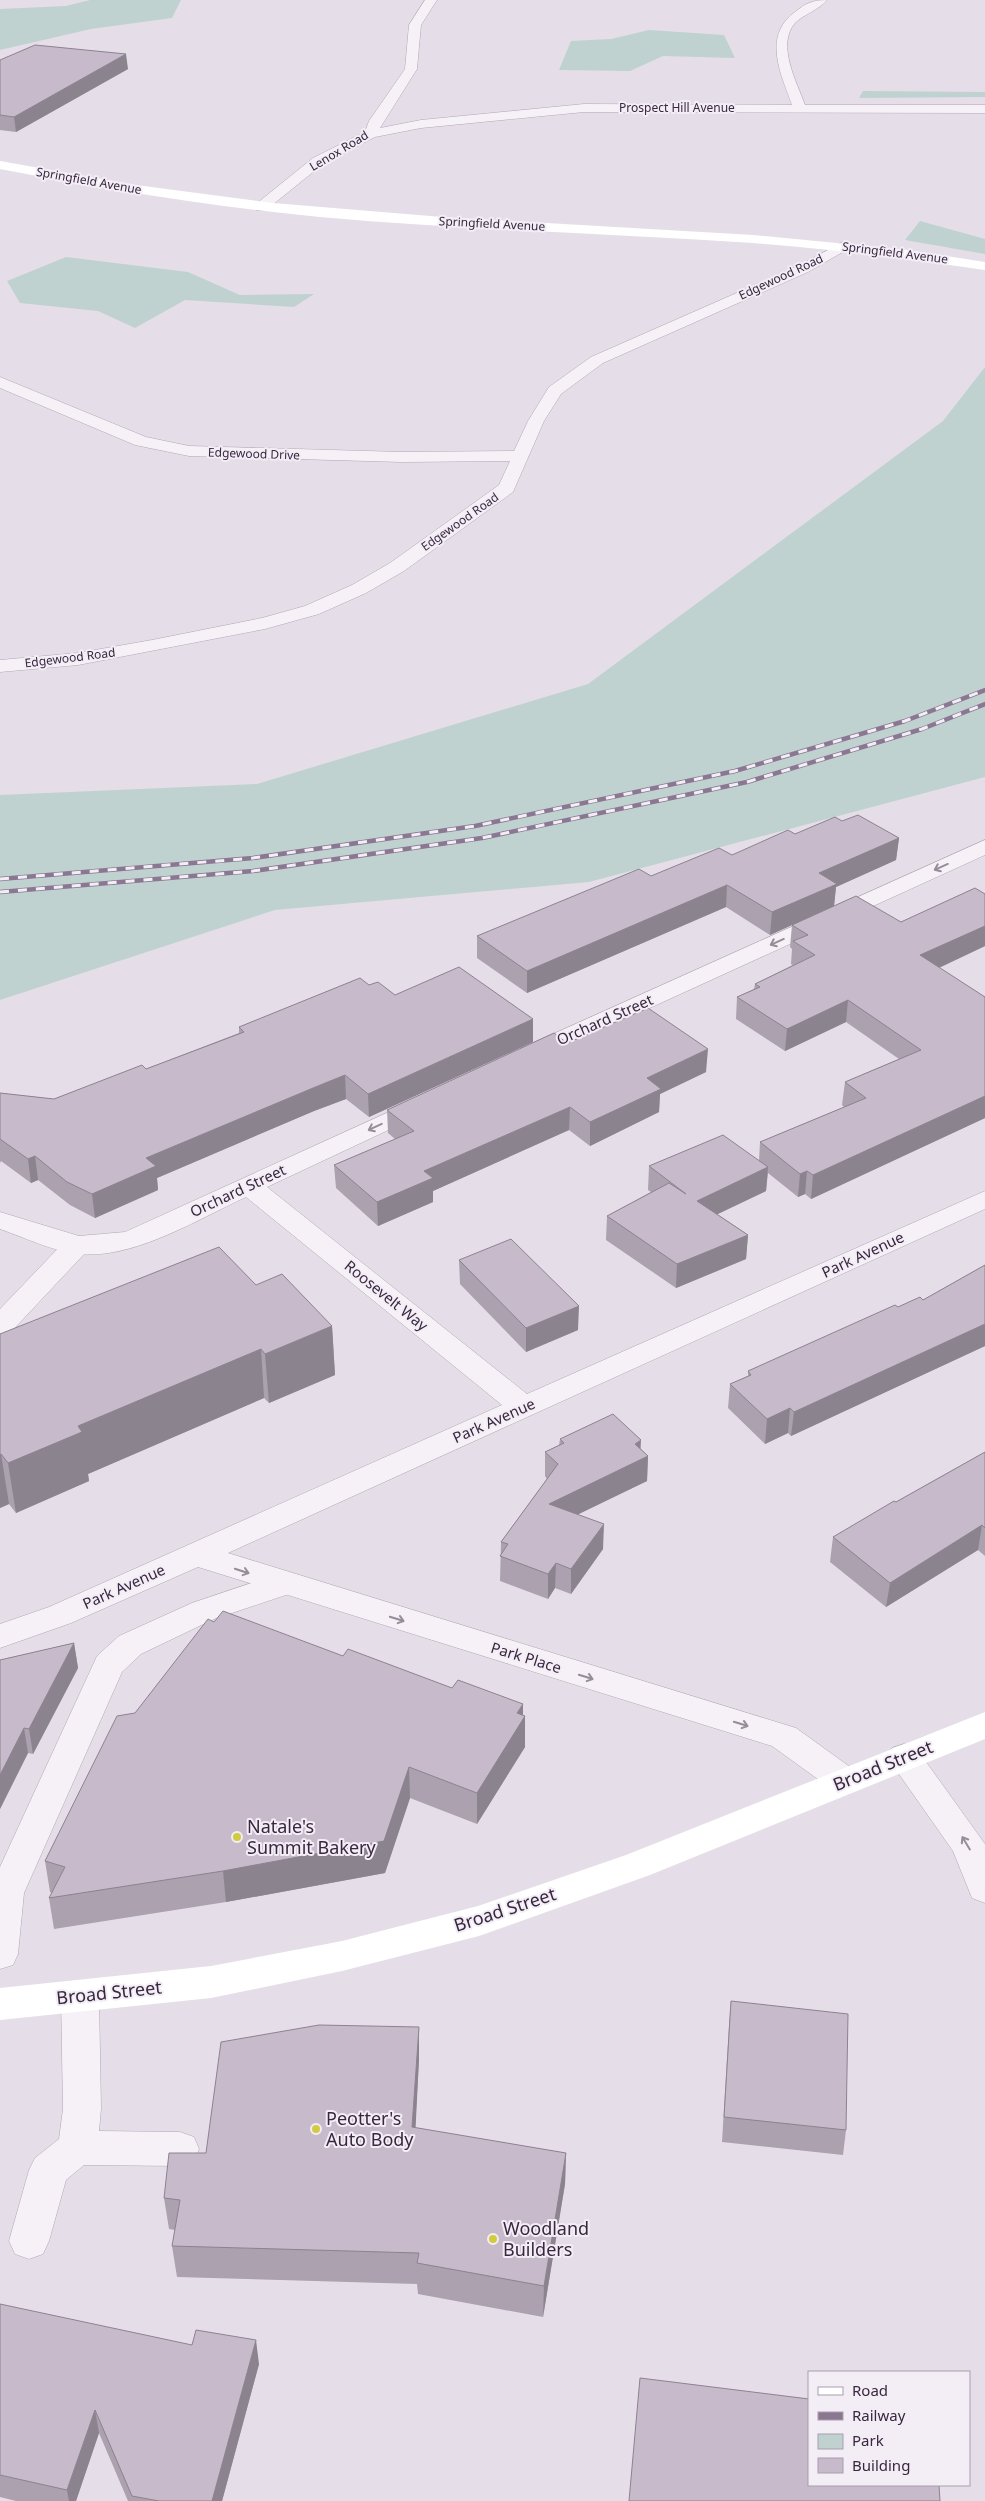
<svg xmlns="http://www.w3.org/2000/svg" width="985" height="2501" viewBox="0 0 985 2501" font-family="'Noto Sans',sans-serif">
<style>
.green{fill:#bfd2d0}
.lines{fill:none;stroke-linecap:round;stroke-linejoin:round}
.lane-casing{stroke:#b1a7b5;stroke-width:1}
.street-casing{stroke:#b1a7b5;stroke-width:1}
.lane{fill:#f5f1f6;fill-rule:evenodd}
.street{fill:#f5f1f6;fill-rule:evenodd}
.secondary{fill:#fff;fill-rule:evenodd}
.rail-casing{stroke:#8b7792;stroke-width:4.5}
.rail{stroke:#f3eef6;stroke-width:3;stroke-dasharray:9;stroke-linecap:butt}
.wall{fill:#aba1af}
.shaded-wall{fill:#8b838e}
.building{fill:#c7bbcb;stroke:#8b838e}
.oneway{stroke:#978c9a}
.poi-dot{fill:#d1cb40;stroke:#f3eef6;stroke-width:2}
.labels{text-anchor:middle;stroke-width:4;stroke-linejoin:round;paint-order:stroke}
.far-street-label{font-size:12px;fill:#39273f;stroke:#f3eef6}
.street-label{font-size:15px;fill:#39273f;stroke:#f3eef6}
.near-street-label{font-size:18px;fill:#39273f;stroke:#f3eef6}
.near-poi-label{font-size:18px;fill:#39273f;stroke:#f3eef6;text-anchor:start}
</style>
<rect width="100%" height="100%" fill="#e5dee8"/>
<g class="green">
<polygon points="90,0 181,0 172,18 91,29 0,50 0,9 66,6"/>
<polygon points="649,30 724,35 735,58 663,56 630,71 559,70 571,41 611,39"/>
<polygon points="863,91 985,92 985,97 859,98"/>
<polygon points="920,221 985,239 985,254 905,240"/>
<polygon points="66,257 188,272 240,295 314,294 294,307 185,300 135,328 98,311 20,303 7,281"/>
<polygon points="985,367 985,777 589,882 275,910 0,1000 0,795 257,784 588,684 943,421"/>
</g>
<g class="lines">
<g class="lane-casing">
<g id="lane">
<polygon points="77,1236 87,1239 91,1245 87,1251 10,1333 0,1335 0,1309 67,1239"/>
<polygon points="284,1572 295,1576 300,1584 295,1592 214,1619 141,1654 122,1672 24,1893 18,1954 13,1965 0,1969 0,1867 97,1656 119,1636 192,1603"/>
<polygon points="904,1744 916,1748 985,1844 985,1903 972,1898 953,1851 887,1757 892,1748"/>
<polygon points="80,1981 93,1986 99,1997 101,2109 99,2131 180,2132 194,2137 199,2149 194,2161 180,2166 84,2165 66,2180 49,2241 43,2254 29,2259 15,2254 9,2241 29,2170 35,2158 59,2139 63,2109 61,1997 67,1986"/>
</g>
</g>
<g class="street-casing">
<g id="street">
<path d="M425,0H437L421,25L417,69L380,128L421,120L584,104L792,105C781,74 762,36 795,12C806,3 813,0 827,0C819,10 804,14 795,23C776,45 797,82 805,105H985V113L584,112L421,128L375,137L323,164L266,210H256L254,207L256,204L313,158L365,132L369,121L405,69L409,25Z"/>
<polygon points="843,242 850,246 848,249 808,272 603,363 561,394 544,421 513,492 404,571 366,593 319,614 265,629 78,665 0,672 0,660 78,653 152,640 262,618 305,606 352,585 390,563 499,485 510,461 402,462 189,456 135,445 0,388 0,377 146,437 189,446 402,452 514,451 528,421 549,387 591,357 798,266"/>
<polygon points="985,840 985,855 538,1059 529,1061 520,1059 517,1054 520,1049"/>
<path d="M422,1097L431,1100L435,1105L431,1110L267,1187L527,1394L985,1191V1209L228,1553L796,1728L857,1772L862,1781L857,1790L845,1794L833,1790L772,1746L198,1567L71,1623L0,1648V1624L49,1607L502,1405L246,1197C196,1220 133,1260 77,1254C53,1251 23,1237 0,1229V1212L79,1236L125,1232Z"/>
</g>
</g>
<use href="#lane" class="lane"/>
<use href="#street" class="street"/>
<g class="secondary">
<path d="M0,161L136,185L273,203L442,217L753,235L908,250L985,262V270C908,259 831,249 753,243C609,233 464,230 320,217C213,207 106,189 0,169Z"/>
<polygon points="985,1712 985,1739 650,1875 479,1936 342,1971 211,1998 0,2020 0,1988 211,1966 342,1941 478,1906 626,1855"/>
</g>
<g class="rail-casing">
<g id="rail">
<polyline points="0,879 253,858 475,826 735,771 905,721 985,690"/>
<polyline points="0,892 253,871 482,838 747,782 922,729 985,704"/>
</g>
</g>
<use href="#rail" class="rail"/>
</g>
<g class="wall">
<polygon points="0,60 128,69 16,132 0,130"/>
<polygon points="842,821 899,838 896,860 836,887 834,906 901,922 985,894 985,946 939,968 985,997 985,1118 811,1199 805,1194 798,1197 768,1173 766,1191 717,1214 748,1235 746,1259 676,1288 606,1240 607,1216 651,1192 648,1190 649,1166 759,1161 760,1142 844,1107 842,1105 845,1082 899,1059 846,1022 785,1051 736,1019 737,997 754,989 755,984 793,965 791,964 792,949 790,947 792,925 818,913 770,935 726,907 527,993 477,958 477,936 651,876 732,855 795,834"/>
<polygon points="369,985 395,995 533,1019 533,1042 369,1117 346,1099 314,1111 157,1178 158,1190 95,1218 70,1205 38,1180 31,1183 1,1161 0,1163 0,1093 54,1099 146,1069 239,1033 239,1027"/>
<polygon points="567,1043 706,1072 660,1094 659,1112 590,1146 569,1130 433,1191 433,1202 378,1226 336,1188 334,1165 395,1139 388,1133 387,1110"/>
<polygon points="459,1260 578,1330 526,1352 460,1284"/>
<polygon points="985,1265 985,1346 791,1436 788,1433 765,1444 728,1408 730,1384 748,1376 748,1371 898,1307 923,1300"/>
<polygon points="256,1285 332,1326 335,1375 269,1403 264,1398 88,1474 89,1481 16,1513 9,1504 0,1508 0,1334"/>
<polygon points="560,1439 641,1449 648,1456 647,1481 578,1514 603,1549 571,1594 555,1588 548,1599 500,1581 501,1542 547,1479 545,1476 545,1452 559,1445"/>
<polygon points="985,1452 985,1556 978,1550 886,1607 830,1562 833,1537"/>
<polygon points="74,1643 78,1668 33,1754 28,1753 0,1809 0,1660"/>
<polygon points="343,1656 525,1716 525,1747 477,1824 410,1798 385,1873 226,1902 54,1929 49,1898 52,1893 50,1892 45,1861 135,1713"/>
<polygon points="731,2001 846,2130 843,2155 722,2142 729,2026"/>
<polygon points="419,2027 419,2059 415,2128 566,2153 565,2184 543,2317 418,2294 417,2284 177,2277 172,2246 175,2230 169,2229 164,2198 206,2153"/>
<polygon points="0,2304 259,2364 222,2501 128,2501 99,2433 76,2501 16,2501 0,2497"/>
</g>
<g class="shaded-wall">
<polygon points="126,54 128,69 16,132 14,117"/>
<polygon points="899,838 896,860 836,887 834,906 770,935 772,912 819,873"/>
<polygon points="727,885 726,907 527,993 527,971"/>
<polygon points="985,926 985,946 917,978 920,955"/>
<polygon points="848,1000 846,1022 785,1051 787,1029"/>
<polygon points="533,1019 533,1042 369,1117 368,1094"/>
<polygon points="708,1049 706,1072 660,1094 659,1112 590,1146 590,1122 647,1078"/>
<polygon points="345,1075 346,1099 314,1111 157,1178 158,1190 95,1218 92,1194 146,1158 313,1088"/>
<polygon points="985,1096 985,1118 811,1199 813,1175"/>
<polygon points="570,1107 569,1130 433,1191 433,1202 378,1226 377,1202 424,1171"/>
<polygon points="35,1156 38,1180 31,1183 28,1159"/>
<polygon points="768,1167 766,1191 695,1225 697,1201"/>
<polygon points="807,1171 805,1194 798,1197 800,1174"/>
<polygon points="748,1235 746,1259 676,1288 677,1264"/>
<polygon points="579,1306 578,1330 526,1352 526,1328"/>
<polygon points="985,1324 985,1346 791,1436 794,1412"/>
<polygon points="332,1326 335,1375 269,1403 265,1354"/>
<polygon points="261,1349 264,1398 88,1474 89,1481 16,1513 8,1463 78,1426"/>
<polygon points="790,1408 788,1433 765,1444 767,1419"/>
<polygon points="641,1440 640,1460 648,1456 647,1481 548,1529 549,1504 635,1444"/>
<polygon points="1,1454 9,1504 0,1508 0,1455"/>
<polygon points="604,1524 603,1549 571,1594 571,1569"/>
<polygon points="982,1525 978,1550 886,1607 890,1583"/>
<polygon points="556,1563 555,1588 548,1599 548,1574"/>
<polygon points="74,1643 78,1668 33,1754 29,1729"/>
<polygon points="523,1704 523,1719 525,1716 525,1747 477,1824 477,1793 517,1713"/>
<polygon points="24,1728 28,1753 0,1809 0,1775"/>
<polygon points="409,1767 410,1798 385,1873 226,1902 223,1871"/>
<polygon points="419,2027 419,2059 414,2159 412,2127"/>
<polygon points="566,2153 565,2184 543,2317 544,2286"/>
<polygon points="256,2340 259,2364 222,2501 212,2501"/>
<polygon points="95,2410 99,2433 76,2501 69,2501 67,2490"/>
</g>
<g class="building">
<polygon points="35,45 126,54 14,117 0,115 0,60"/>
<polygon points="858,815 899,838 819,873 837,884 772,912 727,885 527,971 477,936 639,869 651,876 719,848 732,855 788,830 795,834 835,817 842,821"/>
<polygon points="975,888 985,894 985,926 920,955 985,997 985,1096 813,1175 807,1171 800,1174 760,1142 866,1098 845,1082 921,1050 848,1000 787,1029 737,997 760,987 755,984 815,955 793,941 808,935 792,925 856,896 901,922"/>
<polygon points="459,967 533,1019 368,1094 345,1075 313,1088 146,1158 156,1166 92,1194 67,1182 35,1156 28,1159 0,1139 0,1093 54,1099 142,1065 146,1069 244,1032 239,1027 360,978 369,985 378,982 395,995"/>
<polygon points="648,1008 708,1049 647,1078 661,1089 590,1122 570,1107 424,1171 433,1178 377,1202 334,1165 414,1131 387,1110 554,1033 567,1043"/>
<polygon points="723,1135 768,1167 697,1201 748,1235 677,1264 607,1216 669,1183 686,1194 649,1166"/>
<polygon points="511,1239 579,1306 526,1328 459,1260"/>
<polygon points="219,1247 256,1285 282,1274 332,1326 265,1354 261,1349 78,1426 82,1432 8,1463 1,1454 0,1455 0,1334"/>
<polygon points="985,1265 985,1324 794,1412 790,1408 767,1419 730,1384 751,1375 748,1371 895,1305 898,1307 920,1297 923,1300"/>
<polygon points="613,1414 641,1440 635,1444 648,1456 549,1504 604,1524 571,1569 556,1563 548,1574 500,1556 508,1544 501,1542 558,1464 545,1452 564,1443 560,1439"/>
<polygon points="985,1452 985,1528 982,1525 890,1583 833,1537 894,1501 896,1502"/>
<polygon points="223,1611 343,1656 348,1649 452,1688 458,1680 523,1704 517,1713 525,1716 477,1793 409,1767 384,1841 223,1871 49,1898 65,1867 45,1861 117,1716 135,1713 208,1619 214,1622"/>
<polygon points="74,1643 29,1729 24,1728 0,1775 0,1660"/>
<polygon points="731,2001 848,2014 846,2130 724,2117"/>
<polygon points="319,2025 419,2027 412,2127 566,2153 544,2286 417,2263 419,2253 172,2246 180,2200 164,2198 169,2153 206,2153 221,2042"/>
<polygon points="0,2304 192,2345 196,2330 256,2340 212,2501 159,2501 132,2496 95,2410 67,2490 0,2475"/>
<polygon points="640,2378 809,2399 809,2485 939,2485 940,2501 629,2501"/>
</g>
<defs><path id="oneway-shaft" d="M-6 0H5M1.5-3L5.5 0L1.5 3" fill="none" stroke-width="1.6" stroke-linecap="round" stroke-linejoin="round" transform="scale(1.25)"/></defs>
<g class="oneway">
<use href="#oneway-shaft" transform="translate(941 867) rotate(156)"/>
<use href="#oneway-shaft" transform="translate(777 942) rotate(156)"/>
<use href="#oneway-shaft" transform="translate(375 1127) rotate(155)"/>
<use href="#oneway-shaft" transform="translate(242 1571) rotate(18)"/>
<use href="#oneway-shaft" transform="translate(397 1619) rotate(17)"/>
<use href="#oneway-shaft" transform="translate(586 1677) rotate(17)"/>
<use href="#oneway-shaft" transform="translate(741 1724) rotate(17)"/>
<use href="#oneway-shaft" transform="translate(966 1843) rotate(-121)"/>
</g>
<g class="poi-dot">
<circle cx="237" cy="1837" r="5"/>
<circle cx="316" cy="2129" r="5"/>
<circle cx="493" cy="2239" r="5"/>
</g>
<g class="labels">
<g class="far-street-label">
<text x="677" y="112">Prospect Hill Avenue</text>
<text transform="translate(339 151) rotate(-31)" y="4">Lenox Road</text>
<text transform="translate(89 181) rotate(10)" y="4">Springfield Avenue</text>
<text transform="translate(492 224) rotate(3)" y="4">Springfield Avenue</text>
<text transform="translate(895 253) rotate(7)" y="4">Springfield Avenue</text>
<text transform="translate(781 277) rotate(-25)" y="4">Edgewood Road</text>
<text transform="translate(254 454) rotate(2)" y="4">Edgewood Drive</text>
<text transform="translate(460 522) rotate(-35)" y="4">Edgewood Road</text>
<text transform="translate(70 658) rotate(-7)" y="4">Edgewood Road</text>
</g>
<g class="street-label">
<text transform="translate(605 1020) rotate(-24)" y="5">Orchard Street</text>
<text transform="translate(238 1191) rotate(-25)" y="5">Orchard Street</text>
<text transform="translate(863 1255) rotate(-25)" y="5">Park Avenue</text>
<text transform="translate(386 1296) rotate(39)" y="5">Roosevelt Way</text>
<text transform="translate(494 1421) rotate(-24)" y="5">Park Avenue</text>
<text transform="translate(124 1587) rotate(-24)" y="5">Park Avenue</text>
<text transform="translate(526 1658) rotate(17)" y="5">Park Place</text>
</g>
<g class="near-street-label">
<text transform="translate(883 1766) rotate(-22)" y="6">Broad Street</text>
<text transform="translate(505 1910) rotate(-18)" y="6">Broad Street</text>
<text transform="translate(109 1993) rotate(-6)" y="6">Broad Street</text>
</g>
<g class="near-poi-label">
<text x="247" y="1833">Natale's<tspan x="247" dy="21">Summit Bakery</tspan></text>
<text x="326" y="2125">Peotter's<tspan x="326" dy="21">Auto Body</tspan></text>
<text x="503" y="2235">Woodland<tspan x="503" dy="21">Builders</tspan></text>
</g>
</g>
<rect x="808" y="2371" width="162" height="115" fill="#f3eef6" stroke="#a99ead"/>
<rect x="818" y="2387" width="25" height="8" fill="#ffffff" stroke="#a99ead"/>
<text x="852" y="2396" font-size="15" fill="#39273f">Road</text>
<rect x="818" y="2412" width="25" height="8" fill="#8b7792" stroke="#a99ead"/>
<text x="852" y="2421" font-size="15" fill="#39273f">Railway</text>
<rect x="818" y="2434" width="25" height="15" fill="#bfd2d0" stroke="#a99ead"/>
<text x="852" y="2446" font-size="15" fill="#39273f">Park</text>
<rect x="818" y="2458" width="25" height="15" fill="#c7bbcb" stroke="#a99ead"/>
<text x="852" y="2471" font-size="15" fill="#39273f">Building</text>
</svg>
